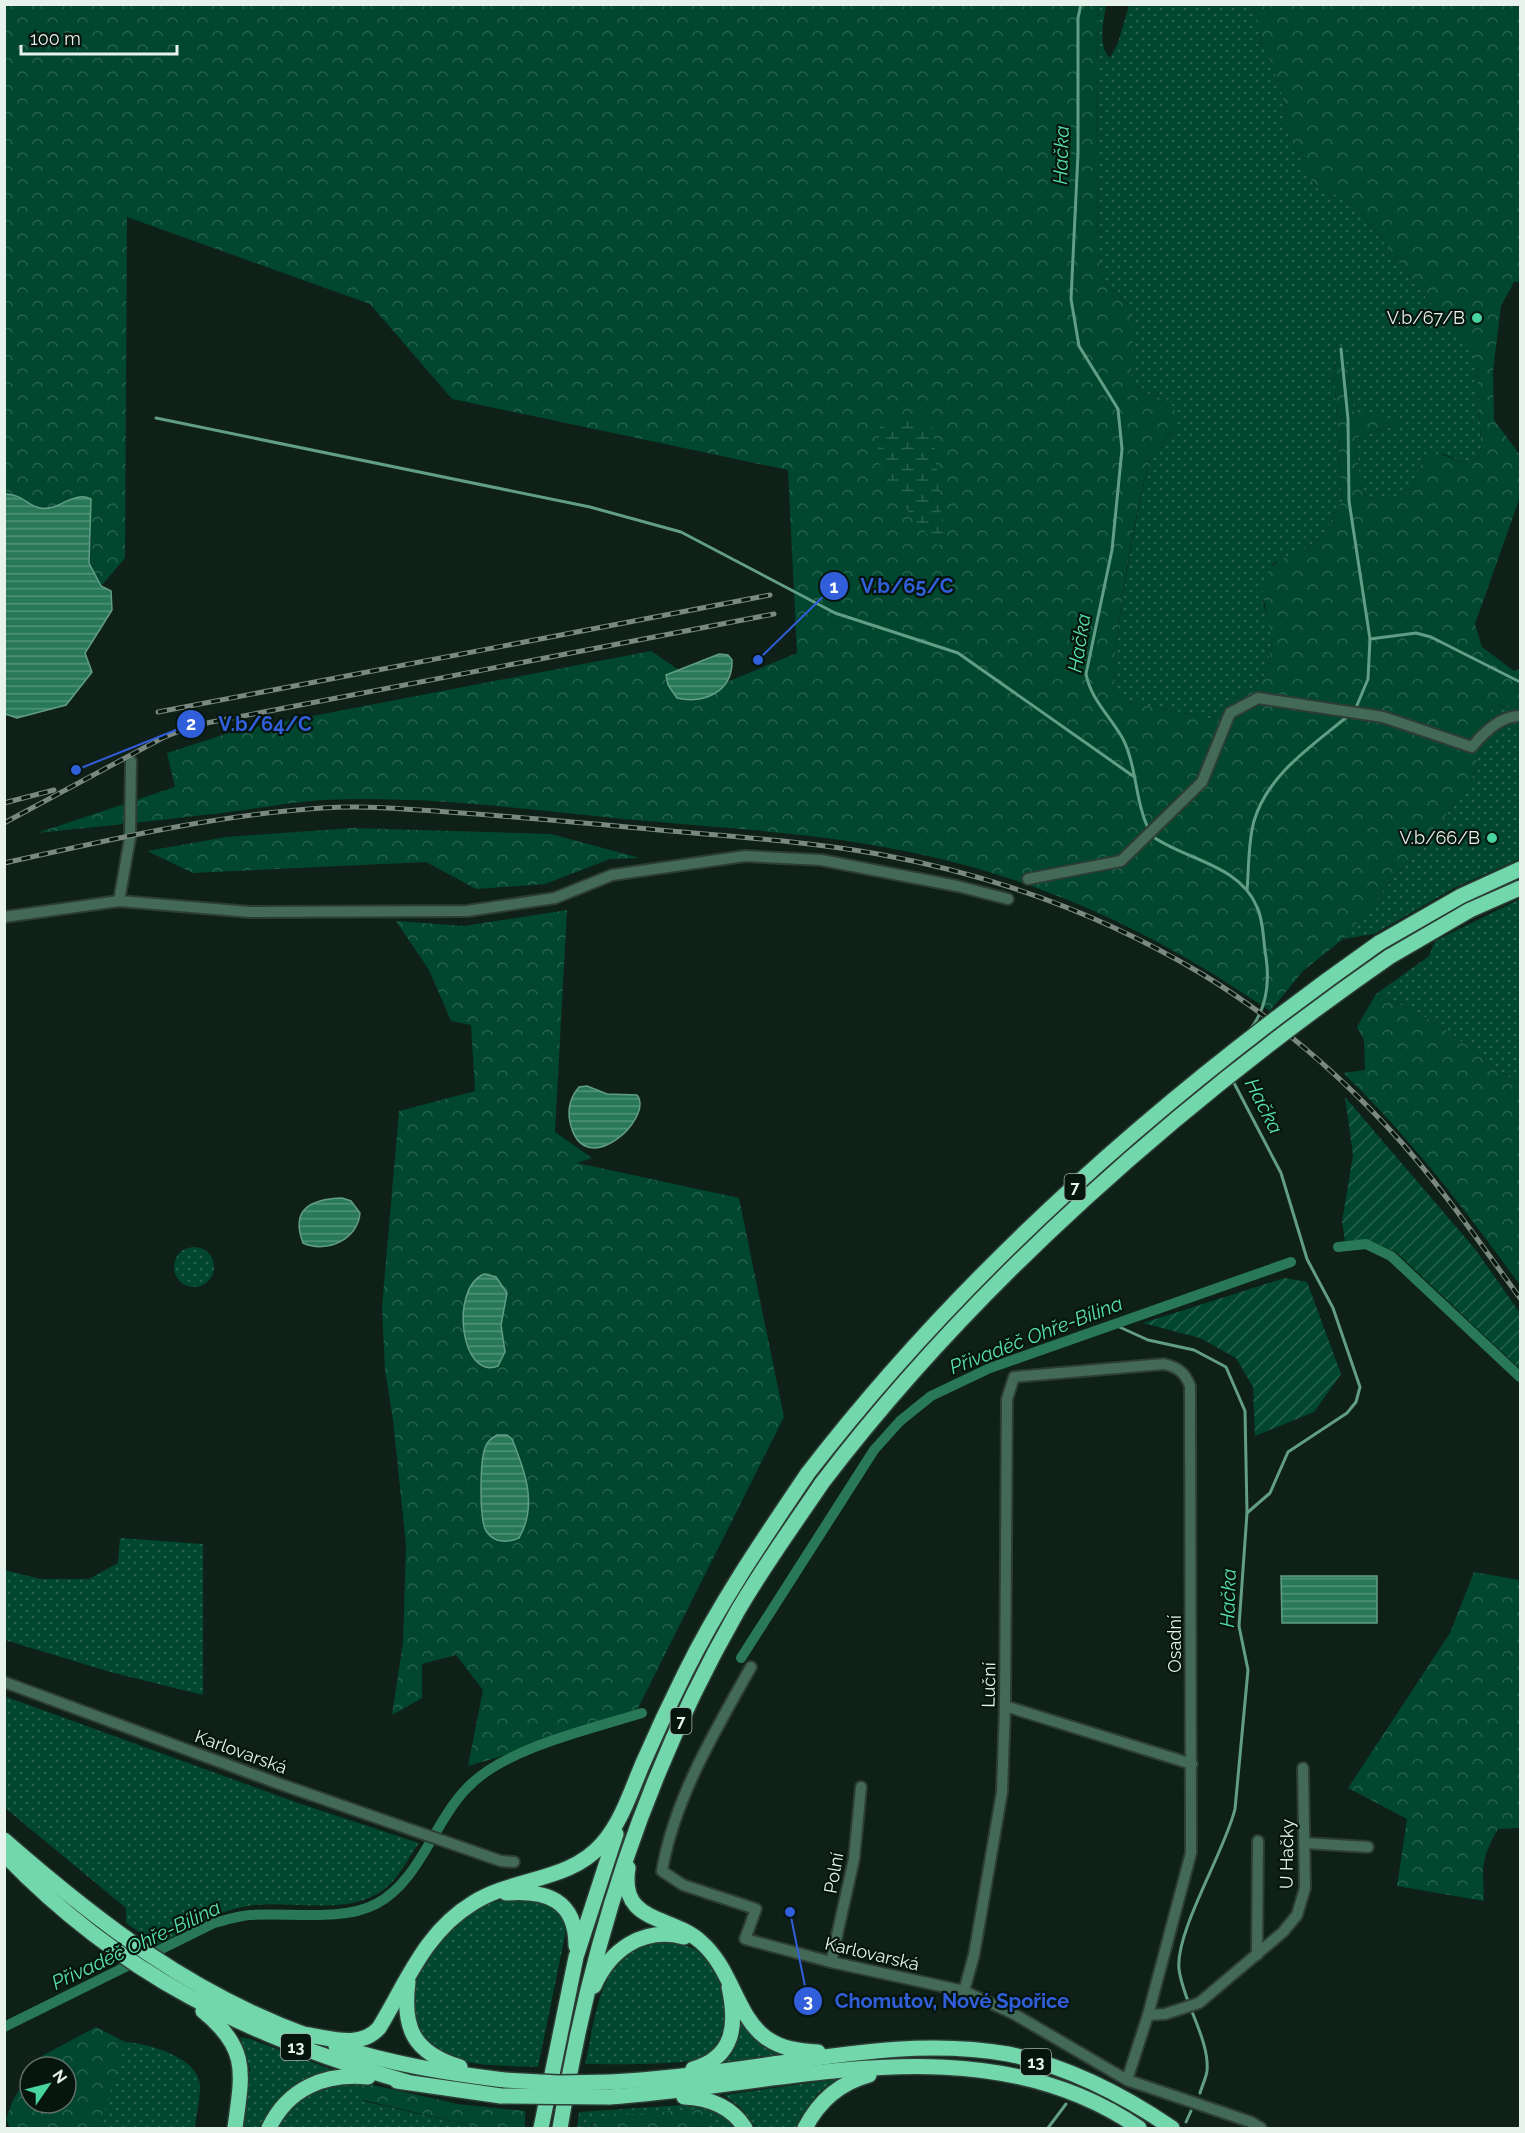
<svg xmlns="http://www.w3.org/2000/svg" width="1525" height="2133" viewBox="0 0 1525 2133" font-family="Raleway,sans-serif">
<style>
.grass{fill:url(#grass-dots)}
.forest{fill:url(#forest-crowns)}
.wetland{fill:url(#wetland-marsh)}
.garden{fill:url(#garden-furrows)}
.water{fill:url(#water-rules);stroke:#629d85;stroke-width:1.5}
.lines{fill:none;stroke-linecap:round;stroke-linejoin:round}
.stream{stroke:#629d85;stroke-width:3}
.canal{stroke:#297959;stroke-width:10}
.minor-casing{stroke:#2d3d36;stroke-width:14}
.highway-casing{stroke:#2d3d36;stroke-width:18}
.minor{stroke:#436957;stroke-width:10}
.highway{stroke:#72d7aa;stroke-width:15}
.rail-casing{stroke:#7a8881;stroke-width:5}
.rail{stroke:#06160f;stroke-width:3;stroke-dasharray:9;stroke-linecap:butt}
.highway-bridge-casing{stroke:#2d3d36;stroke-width:18;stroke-linecap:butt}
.highway-bridge{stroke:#72d7aa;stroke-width:15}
.poi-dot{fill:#48d49d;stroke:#06160f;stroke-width:2}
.labels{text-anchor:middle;stroke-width:4.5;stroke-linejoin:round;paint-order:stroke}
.shield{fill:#06160f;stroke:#a4b0aa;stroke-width:1.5}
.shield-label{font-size:16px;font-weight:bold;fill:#e7f2ec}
.poi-label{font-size:18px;fill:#e7f2ec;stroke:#06160f;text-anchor:end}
.street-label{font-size:18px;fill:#e7f2ec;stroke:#06160f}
.water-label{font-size:20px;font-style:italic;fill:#57e2aa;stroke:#06160f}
.leader{fill:none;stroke:#315eda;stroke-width:2}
.callout-dot{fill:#315eda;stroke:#06160f;stroke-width:2}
.mark-label{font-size:18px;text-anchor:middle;font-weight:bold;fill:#fff}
.callout-label{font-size:20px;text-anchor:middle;font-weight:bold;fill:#315eda;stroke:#06160f;stroke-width:4.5;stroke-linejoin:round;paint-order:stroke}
</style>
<defs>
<pattern id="grass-dots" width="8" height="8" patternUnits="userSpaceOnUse" patternTransform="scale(1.5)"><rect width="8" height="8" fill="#01472f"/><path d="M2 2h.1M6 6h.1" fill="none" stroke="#26624d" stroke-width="1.8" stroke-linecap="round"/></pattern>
<pattern id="forest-crowns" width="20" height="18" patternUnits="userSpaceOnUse" patternTransform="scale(1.5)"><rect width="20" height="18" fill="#01472f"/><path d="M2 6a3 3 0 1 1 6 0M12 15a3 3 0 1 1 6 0" fill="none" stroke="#26624d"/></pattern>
<pattern id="wetland-marsh" width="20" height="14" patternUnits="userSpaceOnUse" patternTransform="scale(1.5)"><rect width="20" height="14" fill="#01472f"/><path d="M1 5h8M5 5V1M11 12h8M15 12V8" fill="none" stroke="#26624d"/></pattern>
<pattern id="garden-furrows" width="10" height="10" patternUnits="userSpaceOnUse" patternTransform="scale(1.5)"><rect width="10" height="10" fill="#01472f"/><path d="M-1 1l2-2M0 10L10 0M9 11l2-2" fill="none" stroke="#26624d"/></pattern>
<pattern id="water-rules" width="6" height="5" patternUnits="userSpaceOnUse" patternTransform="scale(1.5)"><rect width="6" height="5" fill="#297959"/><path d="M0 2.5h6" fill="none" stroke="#529379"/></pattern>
</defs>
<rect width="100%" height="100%" fill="#0f2018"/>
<g class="grass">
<path d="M1099,5H1106C1104,20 1097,46 1110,58L1118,43L1129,5H1253L1261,42L1271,62L1282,95L1289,138L1302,157L1307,175L1316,187L1339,196L1358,209L1429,301L1464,338L1473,352L1477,363L1481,447L1477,460L1470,465L1443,454L1425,455L1410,493L1391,501L1366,497L1361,491L1355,438L1397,425L1399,421L1354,412L1348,370L1336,362L1334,371L1342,501L1325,532L1307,548L1273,564L1263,603L1270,624L1272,641L1267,672L1255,686L1229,702L1213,719L1124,701L1116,691L1113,680C1120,608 1131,534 1149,463C1155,437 1189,439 1169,400L1141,392L1131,380L1132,348L1127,304L1103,280L1098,253L1096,64Z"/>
<polygon points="1492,706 1520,707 1520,859 1456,887 1374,934 1343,939 1470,786"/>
<path d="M1520,899V1084C1495,1069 1473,1050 1450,1033C1427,1016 1401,1005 1376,994L1429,956L1435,941Z"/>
<circle cx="194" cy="1267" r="20"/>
<polygon points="120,1538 203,1544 203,1695 110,1672 5,1640 5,1570 40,1579 89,1579 118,1563"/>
<path d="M4,1696L298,1803L419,1843C410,1855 403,1870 393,1881C357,1921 293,1898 247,1906C214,1912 187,1930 158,1945L126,1923V1908L5,1808Z"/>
<path d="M514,1899C541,1901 553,1901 567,1926L538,2067C507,2065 466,2068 439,2052C378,2016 433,1931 478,1908C490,1902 502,1900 514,1899Z"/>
<path d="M660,1942C675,1942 692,1945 703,1955C728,1976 736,2040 704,2057C687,2066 608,2064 585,2064C597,2014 598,1951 660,1942Z"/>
<polygon points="738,2010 785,2053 722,2063 736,2045"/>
<polygon points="240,2037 251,2039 336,2071 303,2081 263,2128 244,2128 250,2069"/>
<path d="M125,2042C148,2043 200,2058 200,2086C200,2100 196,2115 195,2128H100L119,2055Z"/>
<polygon points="837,2079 817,2094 795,2128 756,2128 741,2108 724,2095"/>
<path d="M364,2083L363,2101L481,2128H276C294,2090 326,2085 364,2083Z"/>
<polygon points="696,2104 720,2112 738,2128 700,2128 709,2125 592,2123 590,2128 577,2128 579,2112"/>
</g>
<g class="forest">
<path d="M5,5H1099L1096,64L1098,253L1103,280L1127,304L1133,332L1131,380L1141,392L1169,400C1192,431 1155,440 1149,463C1130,533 1120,608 1113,680L1116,691L1124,701L1213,719L1229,702L1255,686L1267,672L1272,641L1262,590L1270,568L1282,559L1307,548L1325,532L1342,501L1334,371L1337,361L1348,370L1354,412L1400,420L1397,425L1355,438L1361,491L1366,497L1391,501L1410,493L1425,455L1435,452L1470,465L1477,460L1481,447L1477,363L1464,338L1429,301L1358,209L1339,196L1316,187L1307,175L1302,157L1289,138L1282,95L1271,62L1261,42L1253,5H1520V282H1514L1501,306L1493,371L1494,420L1520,455V497L1475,624L1482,647L1514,671L1520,669V707L1492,706L1470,786L1343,939L1303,971L1270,1011C1146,926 1027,872 878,846C794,831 708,827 623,819C527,809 420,795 323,800C283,803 243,811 203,815C147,822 92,827 37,833L175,787L167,753L235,731L651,651L679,670L666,675L713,694L727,682L797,653L788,470L452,399L370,304L127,217L125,558L101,586L89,563L91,537L72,498C63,503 51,511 40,508C26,506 25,495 5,494Z"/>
<polygon points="353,828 551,834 640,858 610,859 545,884 476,889 426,862 193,873 147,851 226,837"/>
<polygon points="567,910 555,1132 592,1158 577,1163 739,1198 784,1417 633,1718 468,1766 483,1690 456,1655 422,1664 422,1698 392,1715 403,1643 406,1545 393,1420 385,1370 382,1307 399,1111 475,1091 471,1025 451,1021 429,970 396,921 464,926"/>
<path d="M1376,994C1401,1005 1427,1016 1450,1033C1473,1050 1495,1069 1520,1084V1285C1465,1210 1411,1138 1343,1073L1365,1070L1364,1040L1357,1027Z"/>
<path d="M1520,1568V1828L1498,1829C1480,1860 1483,1867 1484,1901L1397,1886L1407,1819L1348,1788L1450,1633L1474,1572L1519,1580Z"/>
<polygon points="96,2027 125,2042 100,2128 10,2128 6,2119 13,2100 30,2073 30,2103 66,2103 66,2067 33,2067 40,2057"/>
<polygon points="364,2083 458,2104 525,2111 525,2128 481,2128 363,2100 357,2093"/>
<polygon points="699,2109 709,2114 712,2119 709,2125 700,2128 590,2128 598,2117"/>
</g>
<polygon class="wetland" points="910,417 932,421 944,544 937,545 913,519 877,460 880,427 888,419"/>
<g class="garden">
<polygon points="1345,1097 1475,1249 1520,1313 1520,1369 1396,1252 1369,1240 1345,1241 1342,1222 1353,1155"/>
<polygon points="1285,1278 1307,1282 1341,1374 1314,1412 1255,1436 1253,1387 1236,1358 1200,1338 1143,1323"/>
</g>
<g class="water">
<path d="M5,494C25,495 25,505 40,508C58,512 73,490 91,499L89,563L101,586L111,591L112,610L85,653L92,672L66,705L17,718L5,714Z"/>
<path d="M719,654L728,655L732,660C733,692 704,704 677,698L668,685L666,675Z"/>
<path d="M587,1086L607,1094L637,1095C655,1118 583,1184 570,1122C567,1109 571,1096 579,1087Z"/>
<path d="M342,1198L351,1201L360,1213C358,1239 327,1254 303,1243C290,1209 311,1199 342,1198Z"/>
<path d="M484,1274L496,1277L507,1293L501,1325L505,1352L498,1366C461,1381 449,1289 484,1274Z"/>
<path d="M497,1435H507L512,1439C525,1471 538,1505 519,1538C507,1543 494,1543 486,1531C479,1518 480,1462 485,1448C487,1441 492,1438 497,1435Z"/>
<polygon points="1281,1576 1377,1576 1377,1623 1282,1623"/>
</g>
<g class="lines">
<g class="stream">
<path d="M1081,4L1078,18V154L1071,299L1079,346L1118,409L1122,449L1112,550L1086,674C1091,700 1111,717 1123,739C1137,767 1135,802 1149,830"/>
<polyline points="1341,349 1348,419 1349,501 1370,639"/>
<polyline points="156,418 590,507 681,532 835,613 958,653 1133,776"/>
<polyline points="1355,710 1368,679 1370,639 1416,633 1431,637 1520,682"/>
<path d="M1152,836C1185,860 1239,864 1257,907C1264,921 1263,942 1266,957C1270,984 1266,1010 1249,1031"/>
<path d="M1247,890C1249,868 1248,842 1254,821C1268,774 1312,746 1348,716"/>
<polyline points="1115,1325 1148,1340 1194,1350 1226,1367 1245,1411 1247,1513"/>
<path d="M1200,2093C1202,2086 1206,2078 1207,2071C1210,2040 1183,2002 1179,1969C1175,1932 1225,1851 1235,1809L1248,1670L1239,1626L1247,1513L1270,1493L1288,1452L1347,1413L1356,1402L1360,1387L1333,1308L1307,1259L1281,1173L1233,1081"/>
<polyline points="1186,2122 1191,2111"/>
<polyline points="1048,2128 1066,2104"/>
</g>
<g class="canal">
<polyline points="1338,1247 1366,1244 1391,1256 1520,1377"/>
<polyline points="741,1658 874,1450 900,1421 931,1396 990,1368 1291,1262"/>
<path d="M4,2027L214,1923C226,1920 238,1916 250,1915C288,1912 342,1922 376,1904C420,1881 434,1821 468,1787C505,1748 591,1729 642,1713"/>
</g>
<g class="minor-casing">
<g id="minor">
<path d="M1028,879L1121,861L1202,782L1230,713L1258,698L1383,717L1472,747C1484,732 1500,716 1520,716"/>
<polyline points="119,901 130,838 131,761"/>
<polyline points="4,917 119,901 250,912 467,911 555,898 612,875 745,856 821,860 957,886 1008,899"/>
<path d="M751,1667C715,1731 674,1799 662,1871L683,1885L756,1909L745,1939L831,1962L964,1991L1014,2014L1127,2080L1251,2122L1261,2128"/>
<polyline points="4,1682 277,1783 501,1861 514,1862"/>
<polyline points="1005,1706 1192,1764"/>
<polyline points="1305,1843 1368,1847"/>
<polyline points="1257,1955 1258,1841"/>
<polyline points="831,1962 854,1859 861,1787"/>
<path d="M964,1991L974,1955L1002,1792L1005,1706L1007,1399L1014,1377L1164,1364C1177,1367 1185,1372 1190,1386L1191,1853L1148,2015L1127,2080"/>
<polyline points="1148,2015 1165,2014 1199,2003 1283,1932 1297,1915 1305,1888 1303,1768"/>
</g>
</g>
<g class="highway-casing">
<g id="highway">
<polyline points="1379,943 1461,896 1520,869"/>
<polyline points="1389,957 1470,910 1520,888"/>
<path d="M4,1840C99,1923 191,1994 311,2037"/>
<path d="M4,1854C120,1975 248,2037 407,2082"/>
<path d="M628,1868C619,1924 670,1914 701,1942C732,1969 736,2015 765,2037C781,2049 799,2051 818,2052"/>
<path d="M506,1893C547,1890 576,1900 576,1946"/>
<path d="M408,1982C402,2029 414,2053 460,2067"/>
<path d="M594,1986C610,1950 643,1926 684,1937"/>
<path d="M203,2011C250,2049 242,2074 235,2128"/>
<path d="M302,2034C328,2037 359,2050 379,2028C407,1982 425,1932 473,1903C514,1877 569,1882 602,1844C622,1821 631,1791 643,1763C656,1733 670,1703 685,1673C720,1602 764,1538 808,1473"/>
<path d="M336,2046C391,2064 447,2073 504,2080"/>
<path d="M693,2069C735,2057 737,2024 729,1987"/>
<polyline points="397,2081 501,2096"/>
<path d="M611,2082C665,2079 719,2072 773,2064C850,2053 929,2040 1008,2054C1068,2066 1122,2094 1172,2128"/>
<path d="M609,2097C784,2086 981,2019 1139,2128"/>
<path d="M684,2097C709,2098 731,2106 745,2128"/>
<path d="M269,2128C288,2088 325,2073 368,2077"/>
<polyline points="541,2128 576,1957 616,1834"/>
<path d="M560,2128C590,1944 644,1775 737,1612C763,1567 793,1526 822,1483"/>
<path d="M805,2128C819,2101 839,2083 869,2075"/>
</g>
</g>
<use href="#minor" class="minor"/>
<use href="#highway" class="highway"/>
<g class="rail-casing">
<g id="rail">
<polyline points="158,712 770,595"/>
<polyline points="196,725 774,614"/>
<polyline points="159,739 204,722"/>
<polyline points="4,803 54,790"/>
<polyline points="4,823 166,736"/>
<path d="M4,863C108,840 215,815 322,808C364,805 406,809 448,812C505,816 561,821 617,826C704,835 793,839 878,854C993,875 1102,914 1202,974C1276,1019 1345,1079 1402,1143C1445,1192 1482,1246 1520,1298"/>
</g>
</g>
<use href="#rail" class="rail"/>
<g class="highway-bridge-casing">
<g id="highway-bridge">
<path d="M808,1473C967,1267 1167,1092 1379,943"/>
<path d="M822,1483C975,1282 1182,1101 1389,957"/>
<polyline points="504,2080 559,2083 611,2082"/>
<polyline points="501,2096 609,2097"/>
</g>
</g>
<use href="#highway-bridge" class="highway-bridge"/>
</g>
<g class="poi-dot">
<circle cx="1477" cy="318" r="6"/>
<circle cx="1492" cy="838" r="6"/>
</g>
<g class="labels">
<g class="shield">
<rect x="1064.5" y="1174" width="21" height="26" rx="4.5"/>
<rect x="670.5" y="1708" width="21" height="26" rx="4.5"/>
<rect x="281" y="2034" width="30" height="26" rx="4.5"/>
<rect x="1021" y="2049" width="30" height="26" rx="4.5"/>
</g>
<g class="shield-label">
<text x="1075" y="1193">7</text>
<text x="681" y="1727">7</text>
<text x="296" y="2053">13</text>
<text x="1036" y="2068">13</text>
</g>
<g class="poi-label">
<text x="1465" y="324">V.b/67/B</text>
<text x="1480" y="844">V.b/66/B</text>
</g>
<g class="street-label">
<text transform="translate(1175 1644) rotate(-90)" y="6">Osadní</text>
<text transform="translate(989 1685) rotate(-89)" y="6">Luční</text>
<text transform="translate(241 1752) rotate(20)" y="6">Karlovarská</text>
<text transform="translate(1287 1854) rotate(-89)" y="6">U Hačky</text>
<text transform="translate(834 1873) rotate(-80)" y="6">Polní</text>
<text transform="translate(872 1954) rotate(13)" y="6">Karlovarská</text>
</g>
<g class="water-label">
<text transform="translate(1061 155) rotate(-88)" y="7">Hačka</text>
<text transform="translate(1079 643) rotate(-81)" y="7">Hačka</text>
<text transform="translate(1264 1106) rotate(63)" y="7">Hačka</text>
<text transform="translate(1036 1335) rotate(-21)" y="7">Přivaděč Ohře-Bílina</text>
<text transform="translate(1228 1598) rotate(-88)" y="7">Hačka</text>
<text transform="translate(136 1945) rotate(-25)" y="7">Přivaděč Ohře-Bílina</text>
</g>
</g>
<path class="leader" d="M758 660L834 586M76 770L191 724M790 1912L808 2001"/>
<g class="callout-dot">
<circle cx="758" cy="660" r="6"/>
<circle cx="76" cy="770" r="6"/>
<circle cx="790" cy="1912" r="6"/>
<circle cx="834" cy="586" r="15"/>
<circle cx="191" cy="724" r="15"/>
<circle cx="808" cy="2001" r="15"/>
</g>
<g class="mark-label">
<text x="834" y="593">1</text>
<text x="191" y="730">2</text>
<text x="808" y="2007">3</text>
</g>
<g class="callout-label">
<text x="907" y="593">V.b/65/C</text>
<text x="265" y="731">V.b/64/C</text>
<text x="952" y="2008">Chomutov, Nové Spořice</text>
</g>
<rect width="1525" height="2133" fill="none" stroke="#e7f2ec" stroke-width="12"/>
<g transform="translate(48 2085) rotate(55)"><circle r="28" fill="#06160f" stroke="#606e67" stroke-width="1.5"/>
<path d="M0-4.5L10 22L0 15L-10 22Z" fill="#48d49d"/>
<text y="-9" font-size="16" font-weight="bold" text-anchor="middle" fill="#e7f2ec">N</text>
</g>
<path d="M21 45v9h156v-9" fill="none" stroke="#e7f2ec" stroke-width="3"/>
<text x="30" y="45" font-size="18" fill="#e7f2ec" stroke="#06160f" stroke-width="4.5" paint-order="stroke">100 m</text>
</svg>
